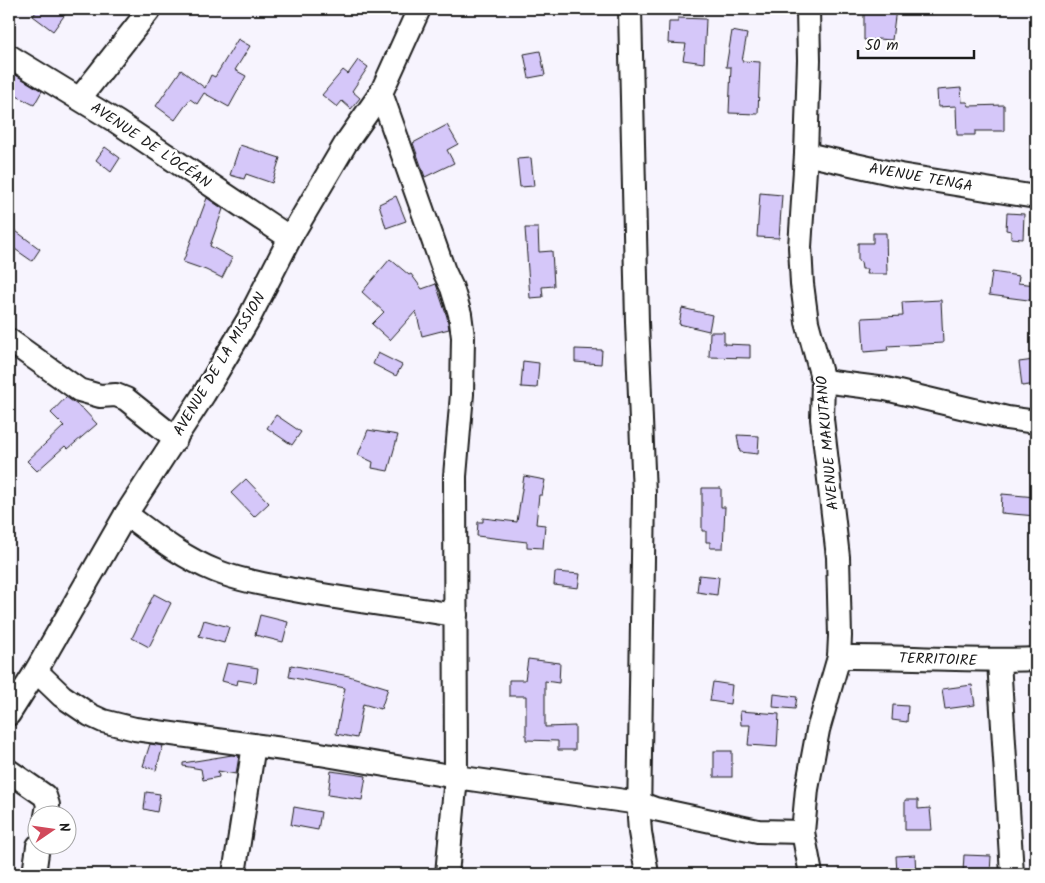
<svg xmlns="http://www.w3.org/2000/svg" width="1045" height="883" viewBox="0 0 1045 883" font-family="Kalam,sans-serif">
<style>
.building{fill:#d5c7f9;stroke:#1c1c1c}
.lines{fill:none;stroke-linecap:round;stroke-linejoin:round}
.minor-casing{stroke:#1c1c1c;stroke-width:26}
.minor{stroke:#fff;stroke-width:22}
.labels{text-anchor:middle;stroke-width:5;stroke-linejoin:round;paint-order:stroke}
.street-label{font-size:15px;fill:#1c1c1c;stroke:#fff}
</style>
<rect width="100%" height="100%" fill="#f7f4fe"/>
<filter id="ink" filterUnits="userSpaceOnUse"><feTurbulence type="fractalNoise" baseFrequency=".02" numOctaves="2"/><feDisplacementMap in="SourceGraphic" scale="10" xChannelSelector="R" yChannelSelector="G"/><feConvolveMatrix kernelMatrix="1 2 1 2 8 2 1 2 1" color-interpolation-filters="sRGB"/></filter>
<g filter="url(#ink)">
<g class="building">
<polygon points="38,9 69,9 53,31 33,16"/>
<polygon points="864,9 896,9 892,40 877,39 877,40 864,40"/>
<polygon points="678,18 706,19 704,63 683,60 686,44 668,43 669,22 678,22"/>
<polygon points="732,31 747,34 742,61 760,62 758,114 729,113 731,67 726,67"/>
<polygon points="238,39 250,46 235,70 246,76 229,107 204,93 197,104 190,99 175,120 156,106 181,70 205,88 211,75 215,77"/>
<polygon points="540,51 545,75 529,78 524,54"/>
<polygon points="358,60 368,67 352,91 360,98 351,109 342,101 337,107 322,95 343,70 348,74"/>
<polygon points="9,71 42,91 34,105 9,92 9,93"/>
<polygon points="961,88 962,102 967,102 969,106 1004,105 1004,131 975,131 975,135 957,135 956,106 938,107 937,90"/>
<polygon points="447,125 458,144 447,150 454,163 425,177 413,143"/>
<polygon points="240,145 280,158 272,183 246,174 244,179 230,175"/>
<polygon points="105,147 120,158 111,172 96,160"/>
<polygon points="531,158 534,186 520,187 517,159"/>
<polygon points="760,193 782,195 779,238 757,237"/>
<polygon points="396,196 406,221 386,228 379,204"/>
<polygon points="207,198 223,209 210,246 232,258 222,278 206,270 183,262"/>
<polygon points="1007,213 1024,214 1023,239 1011,238 1011,231 1006,230"/>
<polygon points="9,226 40,249 32,261 9,245"/>
<polygon points="525,228 538,228 539,252 552,251 554,286 542,287 543,297 530,298"/>
<polygon points="873,233 886,233 887,274 866,274 867,269 862,269 861,262 858,261 858,243 873,243"/>
<polygon points="390,259 409,275 411,274 422,289 436,284 447,317 449,329 422,336 416,311 390,340 372,324 384,312 362,292"/>
<polygon points="992,272 1019,276 1018,283 1036,285 1036,301 989,295"/>
<polygon points="941,300 943,343 887,346 888,350 864,352 862,318 903,316 902,302"/>
<polygon points="682,308 712,315 709,331 679,324"/>
<polygon points="710,332 724,332 724,344 750,345 750,358 709,357"/>
<polygon points="575,349 602,350 601,364 575,362"/>
<polygon points="378,353 402,365 396,376 373,364"/>
<polygon points="1034,360 1036,384 1022,386 1019,362"/>
<polygon points="523,361 539,363 537,388 521,387"/>
<polygon points="66,397 83,409 97,424 68,449 65,446 37,471 27,461 64,426 51,413"/>
<polygon points="276,415 301,432 292,445 267,428"/>
<polygon points="368,430 398,435 388,471 372,468 373,462 358,455"/>
<polygon points="737,435 759,436 758,454 740,452"/>
<polygon points="524,476 545,480 542,495 539,495 536,524 545,525 543,548 527,547 527,542 477,536 478,522 483,522 483,518 517,522"/>
<polygon points="246,479 269,503 254,517 231,493"/>
<polygon points="702,488 721,488 721,507 725,507 723,548 710,548 710,542 706,542 706,531 702,531"/>
<polygon points="1002,494 1036,497 1036,516 1001,513"/>
<polygon points="555,572 580,574 578,588 554,585"/>
<polygon points="699,575 719,577 717,595 697,592"/>
<polygon points="154,594 171,603 149,647 132,638"/>
<polygon points="260,615 288,622 283,642 255,635"/>
<polygon points="204,620 229,627 224,643 199,636"/>
<polygon points="528,659 560,663 559,683 545,681 545,727 575,726 575,750 558,750 558,741 526,740 526,696 509,696 509,680 525,680"/>
<polygon points="227,663 258,668 256,683 238,680 237,685 222,681"/>
<polygon points="291,665 349,676 388,688 381,709 363,704 357,738 336,734 345,688 289,677"/>
<polygon points="713,682 732,685 730,704 710,701"/>
<polygon points="972,685 975,705 945,709 942,689"/>
<polygon points="774,694 797,697 795,709 773,707"/>
<polygon points="893,705 908,706 907,722 892,720"/>
<polygon points="740,711 779,714 777,747 748,745 750,725 741,725"/>
<polygon points="150,744 163,746 156,770 143,766"/>
<rect x="714" y="751" width="18" height="26"/>
<polygon points="232,755 239,756 236,774 218,771 219,777 203,780 201,769 183,766 183,763"/>
<polygon points="331,771 366,776 362,800 328,795"/>
<polygon points="146,792 160,794 157,812 144,809"/>
<polygon points="905,800 918,800 918,809 930,808 932,830 905,830"/>
<polygon points="294,807 321,812 318,830 291,825"/>
<polygon points="915,855 916,874 897,874 896,856"/>
<polygon points="964,855 991,856 990,874 963,872"/>
</g>
<g class="lines">
<g class="minor-casing">
<g id="minor">
<polyline points="630,9 637,322 644,494 639,818 640,832 647,874"/>
<polyline points="808,9 809,60 806,154 800,247 802,284 807,322 823,381 822,419 838,557 840,636 839,657 818,730 807,789 803,832 811,874"/>
<polyline points="9,56 117,122 290,238"/>
<polyline points="381,93 444,271 452,288 460,314 463,337 462,394 455,476 456,777 447,874"/>
<polyline points="80,98 150,9"/>
<polyline points="806,154 900,175 1036,197"/>
<polyline points="9,340 79,390 100,396 116,395 126,399 176,439"/>
<polyline points="823,381 886,389 1007,418 1036,422"/>
<path d="M126,514C154,535 183,558 216,571C241,581 268,585 294,590C348,600 402,607 456,615"/>
<path d="M839,657C905,656 971,662 1036,659"/>
<polyline points="999,661 1012,874"/>
<polyline points="36,671 62,696 90,715 103,721 135,729 320,754 456,777 639,803 655,809 758,831 803,832"/>
<polyline points="9,714 36,671 126,514 204,394 248,320 290,238 346,143 381,93 419,9"/>
<polyline points="9,771 45,796 48,805 46,816"/>
<polyline points="34,874 38,846"/>
<polyline points="234,874 254,745"/>
</g>
</g>
<use href="#minor" class="minor"/>
</g>
</g>
<g class="labels">
<g class="street-label">
<text transform="translate(151 145) rotate(34)" y="5">AVENUE DE L'OCÉAN</text>
<text transform="translate(921 177) rotate(10)" y="5">AVENUE TENGA</text>
<text transform="translate(219 364) rotate(-59)" y="5">AVENUE DE LA MISSION</text>
<text transform="translate(827 443) rotate(-95)" y="5">AVENUE MAKUTANO</text>
<text transform="translate(938 659) rotate(2)" y="5">TERRITOIRE</text>
</g>
</g>
<rect width="1045" height="883" fill="none" stroke="#fff" stroke-width="30"/>
<rect x="15" y="15" width="1015" height="853" fill="none" stroke="#1c1c1c" stroke-width="2" filter="url(#ink)"/>
<g transform="translate(52 830) rotate(77)"><circle r="24" fill="#ffffff" stroke="#a4a4a4"/>
<path d="M0-4L9 19L0 12L-9 19Z" fill="#d1495b"/>
<text y="-8" font-size="14" font-weight="bold" text-anchor="middle" fill="#1c1c1c">N</text>
</g>
<path d="M858 50v8h116v-8" fill="none" stroke="#1c1c1c" stroke-width="2.5"/>
<text x="865" y="50" font-size="15" fill="#1c1c1c" stroke="#ffffff" stroke-width="4" paint-order="stroke">50 m</text>
</svg>
